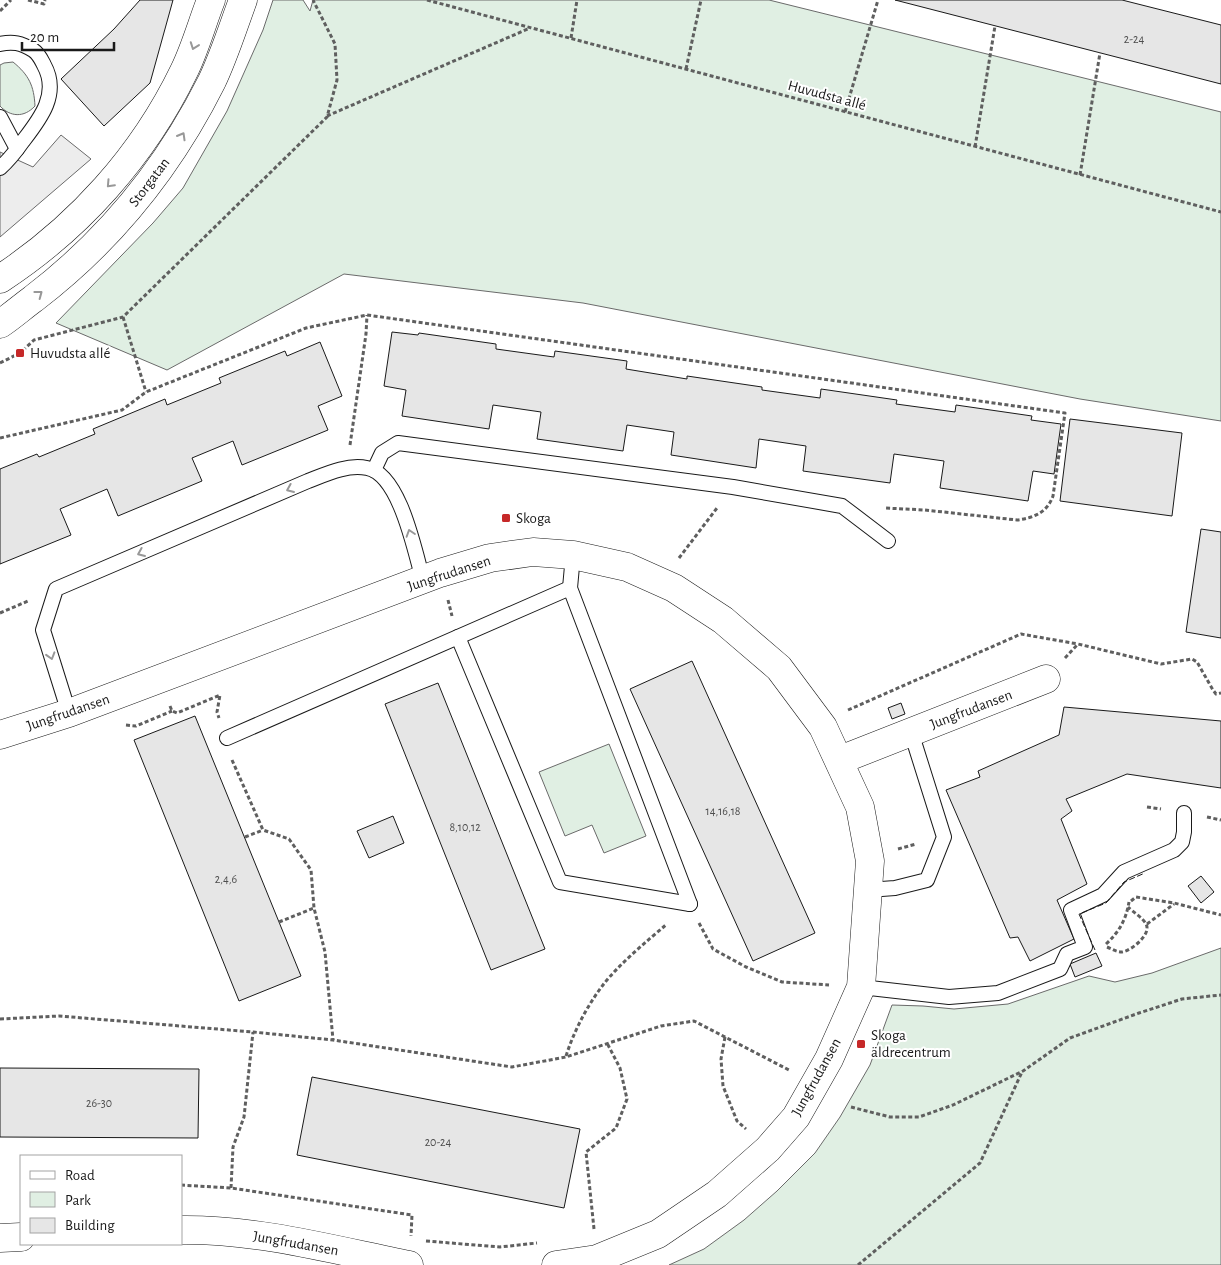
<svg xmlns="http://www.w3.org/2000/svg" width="1221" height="1265" viewBox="0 0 1221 1265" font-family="'Alegreya Sans',sans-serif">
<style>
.green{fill:#e0efe3;stroke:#6a6a6a}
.parking{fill:#ededed;stroke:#6a6a6a}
.building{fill:#e6e6e6;stroke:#1a1a1a}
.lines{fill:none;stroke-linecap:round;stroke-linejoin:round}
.service-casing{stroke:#1a1a1a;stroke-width:16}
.minor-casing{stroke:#1a1a1a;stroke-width:29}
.tertiary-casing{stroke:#1a1a1a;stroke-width:29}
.path{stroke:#5f5f5f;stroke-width:3;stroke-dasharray:4 2.5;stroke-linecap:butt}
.service{stroke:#fff;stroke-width:14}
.minor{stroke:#fff;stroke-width:28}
.tertiary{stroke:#fff;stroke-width:28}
.fence{stroke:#1a1a1a;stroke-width:1;stroke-dasharray:6 2.5;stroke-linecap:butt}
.oneway{stroke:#989898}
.poi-dot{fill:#c62828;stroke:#fff;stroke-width:2}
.labels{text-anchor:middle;stroke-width:4;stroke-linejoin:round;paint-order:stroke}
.number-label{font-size:12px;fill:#4d4d4d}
.street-label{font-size:15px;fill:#1a1a1a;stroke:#fff}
.poi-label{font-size:15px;fill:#1a1a1a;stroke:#fff;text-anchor:start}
</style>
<rect width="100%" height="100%" fill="#fff"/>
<g class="green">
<polygon points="273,0 303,0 310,11 313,0 769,0 1221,112 1221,421 1080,399 583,303 344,274 167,370 56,323 153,223 183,188 227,111 263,30"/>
<path d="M13,62C29,75 34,86 35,106C24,118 10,117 0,106V65L4,63Z"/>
<polygon points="609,744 646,836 604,853 592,825 565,836 539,772"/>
<polygon points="1221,948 1221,1265 669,1265 704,1249 744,1220 777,1191 815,1153 840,1117 870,1065 892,1005 923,1006 954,1009 1008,1004 1089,976 1115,982 1152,973"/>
</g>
<polygon class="parking" points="61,135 91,159 0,237 0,152 33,167"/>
<g class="building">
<polygon points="140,0 173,0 150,83 104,126 61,79 114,29"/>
<polygon points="895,0 1122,0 1221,25 1221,84"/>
<polygon points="392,332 418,335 419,333 496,344 496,349 554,357 555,351 627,361 626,369 687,379 687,376 762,387 762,390 820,398 821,389 897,400 896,404 955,412 956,405 1032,416 1031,420 1061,424 1054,474 1033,471 1028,501 940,488 944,461 894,454 890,483 803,471 806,446 759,439 756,468 671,455 674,432 627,425 623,451 537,439 541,412 493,405 489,429 402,416 406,390 384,386"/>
<polygon points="320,342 342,396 318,406 328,430 242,465 233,441 192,458 202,481 118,516 107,489 60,509 71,535 0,564 0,469 37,454 39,457 95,434 93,429 165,399 167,405 221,383 219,378 285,351 287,356"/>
<polygon points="1070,419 1182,433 1172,516 1060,501"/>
<polygon points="1201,529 1221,532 1221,638 1186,632"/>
<polygon points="692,661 815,933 753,961 630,689"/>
<polygon points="438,683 545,949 491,970 385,704"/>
<polygon points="901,703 905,714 892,719 888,708"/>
<polygon points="1064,707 1221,721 1221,788 1127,774 1066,799 1072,811 1061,819 1087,884 1057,900 1074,939 1030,961 1018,937 1010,938 946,790 980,777 978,771 1059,735"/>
<polygon points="195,716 301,976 239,1001 134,740"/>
<polygon points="393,816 404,843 369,858 357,831"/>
<polygon points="1201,876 1214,892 1201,903 1188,886"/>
<polygon points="1096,953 1102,966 1075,977 1070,964"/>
<polygon points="0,1068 199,1069 198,1138 0,1137"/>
<polygon points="312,1077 580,1129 564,1208 297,1155"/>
</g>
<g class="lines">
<g class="service-casing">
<g id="service">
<path d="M0,44C13,41 21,43 33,50C39,54 41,59 44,65C60,94 40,119 23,141C16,151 9,160 0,168"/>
<polyline points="0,117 17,149"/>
<polyline points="374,470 382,453 398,443 733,487 842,506 888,541"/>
<polyline points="573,555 570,588 690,904"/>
<polyline points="458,637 560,882 690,904"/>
<path d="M69,713L43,630L56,589L308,481C326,474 347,464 367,468C400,474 415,552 423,580"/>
<polyline points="227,738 570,588"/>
<polyline points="868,890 895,888 927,880 944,837 911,732"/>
<polyline points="861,987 949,997 998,993 1060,969 1067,954 1085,947 1071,910 1103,895 1124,872 1174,850 1182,842 1184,832 1184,813"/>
</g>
</g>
<g class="minor-casing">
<g id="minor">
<polyline points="0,735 69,713 440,573 490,558 533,552 573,555 627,567 674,588 723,620 779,668 823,727 860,807 870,861 861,987 829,1059 796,1117 768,1149 717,1194 658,1234 597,1259 556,1265"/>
<polyline points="840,760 1046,679"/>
<path d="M181,1230C258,1229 334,1250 409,1265"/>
<polyline points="0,1238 21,1237"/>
</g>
</g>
<g class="tertiary-casing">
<g id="tertiary">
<path d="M0,279C78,228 143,156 184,71C195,49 202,23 211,0"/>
<path d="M0,324C12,316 22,307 33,299C109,241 169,167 212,81C224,56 233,27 243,0"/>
</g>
</g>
<g class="path">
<polyline points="28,0 44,4 45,0"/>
<polyline points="427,0 1221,212"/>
<polyline points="0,11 11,0"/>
<polyline points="571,38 577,0"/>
<polyline points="686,69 701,0"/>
<polyline points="845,112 878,0"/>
<polyline points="327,116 530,28"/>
<polyline points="975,147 995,26"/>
<polyline points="1080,175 1100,53"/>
<polyline points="123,317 146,392"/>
<polyline points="0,363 20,353 34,340 123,317 327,117 337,80 335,44 313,0"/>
<path d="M0,438L122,410L146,392L306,328L367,315L1065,413L1053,496C1047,513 1033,518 1017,520L925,510L884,508"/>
<polyline points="350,445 366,334 367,315"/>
<polyline points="679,558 717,508"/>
<polyline points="448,600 452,616"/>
<polyline points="0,613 28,601"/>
<polyline points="1065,658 1078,644 1161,664 1192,659 1197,662 1213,690 1216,694 1221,693"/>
<polyline points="170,706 172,711 177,713 220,695 217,712 219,718"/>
<polyline points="848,710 1021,634 1078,644"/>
<polyline points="126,725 136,726 172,711"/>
<polyline points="232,760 263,830 289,839 311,870 314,908 325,952 333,1040"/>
<polyline points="1147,807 1161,809"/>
<polyline points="1207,817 1221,820"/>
<polyline points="245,837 263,830"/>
<polyline points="898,849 916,844"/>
<polyline points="1131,901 1136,897 1174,903 1221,915"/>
<polyline points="279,922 314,908"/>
<polyline points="699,923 713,949 746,967 782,982 829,985"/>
<polyline points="1147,924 1174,904"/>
<path d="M1106,944C1119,932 1126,920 1129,902"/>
<path d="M1107,947C1112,949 1116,952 1122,952C1131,951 1152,934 1146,924C1143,918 1133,912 1128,907"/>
<polyline points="0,1019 59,1016 253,1032 333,1040 512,1067 566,1057 661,1026 694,1021 789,1070"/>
<polyline points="725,1037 721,1059 723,1086 737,1121 746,1129"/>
<path d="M566,1056C574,1031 587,1006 603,985C619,964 647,941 667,924"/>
<polyline points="851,1107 890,1117 919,1117 953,1105 1023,1071 1070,1038 1139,1013 1182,999 1221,995"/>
<polyline points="181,1185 231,1188 412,1215 411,1236"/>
<polyline points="231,1188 233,1147 244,1117 253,1032"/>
<polyline points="594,1229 586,1152 616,1128 627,1099 620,1068 607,1043"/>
<polyline points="426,1241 500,1247 537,1243"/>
<polyline points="858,1265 980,1163 1022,1072"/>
</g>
<use href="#service" class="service"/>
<use href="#minor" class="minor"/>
<use href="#tertiary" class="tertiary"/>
<polyline class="fence" points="1095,950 1079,914 1106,903 1124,882 1145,873"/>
</g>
<defs><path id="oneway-chevron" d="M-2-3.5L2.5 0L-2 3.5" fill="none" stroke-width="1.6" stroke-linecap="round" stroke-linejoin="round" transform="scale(1.25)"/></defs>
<g class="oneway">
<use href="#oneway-chevron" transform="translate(194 46) rotate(110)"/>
<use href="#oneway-chevron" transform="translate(182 136) rotate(-60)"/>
<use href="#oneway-chevron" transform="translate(110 184) rotate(133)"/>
<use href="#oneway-chevron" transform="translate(39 294) rotate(-37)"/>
<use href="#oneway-chevron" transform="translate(290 489) rotate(157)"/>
<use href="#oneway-chevron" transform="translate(410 533) rotate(-108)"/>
<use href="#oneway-chevron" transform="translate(141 553) rotate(157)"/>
<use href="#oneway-chevron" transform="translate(51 656) rotate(73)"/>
</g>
<g class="poi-dot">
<rect x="15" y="348" width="10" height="10" rx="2.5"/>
<rect x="501" y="513" width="10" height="10" rx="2.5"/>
<rect x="856" y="1039" width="10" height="10" rx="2.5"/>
</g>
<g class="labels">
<g class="number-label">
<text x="1134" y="43">2-24</text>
<text x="723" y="815">14,16,18</text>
<text x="465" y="831">8,10,12</text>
<text x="226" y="883">2,4,6</text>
<text x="99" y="1107">26-30</text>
<text x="438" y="1146">20-24</text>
</g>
<g class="street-label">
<text transform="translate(827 95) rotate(15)" y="5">Huvudsta allé</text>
<text transform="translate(149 182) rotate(-53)" y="5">Storgatan</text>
<text transform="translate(449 573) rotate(-18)" y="5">Jungfrudansen</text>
<text transform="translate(971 709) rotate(-21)" y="5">Jungfrudansen</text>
<text transform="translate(68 712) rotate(-19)" y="5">Jungfrudansen</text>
<text transform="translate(816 1077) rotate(-61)" y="5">Jungfrudansen</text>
<text transform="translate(296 1243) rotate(10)" y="5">Jungfrudansen</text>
</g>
<g class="poi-label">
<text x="30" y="358">Huvudsta allé</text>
<text x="516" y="523">Skoga</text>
<text x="871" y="1040">Skoga<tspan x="871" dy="17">äldrecentrum</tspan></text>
</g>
</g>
<rect x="20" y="1155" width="162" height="90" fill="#ffffff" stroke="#a3a3a3"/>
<rect x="30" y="1171" width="25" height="8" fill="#ffffff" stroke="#a3a3a3"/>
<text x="65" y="1180" font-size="15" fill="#1a1a1a">Road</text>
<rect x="30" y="1192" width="25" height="15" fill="#e0efe3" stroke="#a3a3a3"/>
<text x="65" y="1205" font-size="15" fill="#1a1a1a">Park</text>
<rect x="30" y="1218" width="25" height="15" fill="#e6e6e6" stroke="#a3a3a3"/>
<text x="65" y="1230" font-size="15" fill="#1a1a1a">Building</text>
<path d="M22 42v8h92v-8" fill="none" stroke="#1a1a1a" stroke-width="2.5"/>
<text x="30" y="42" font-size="15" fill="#1a1a1a" stroke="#ffffff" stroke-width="4" paint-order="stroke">20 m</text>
</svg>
